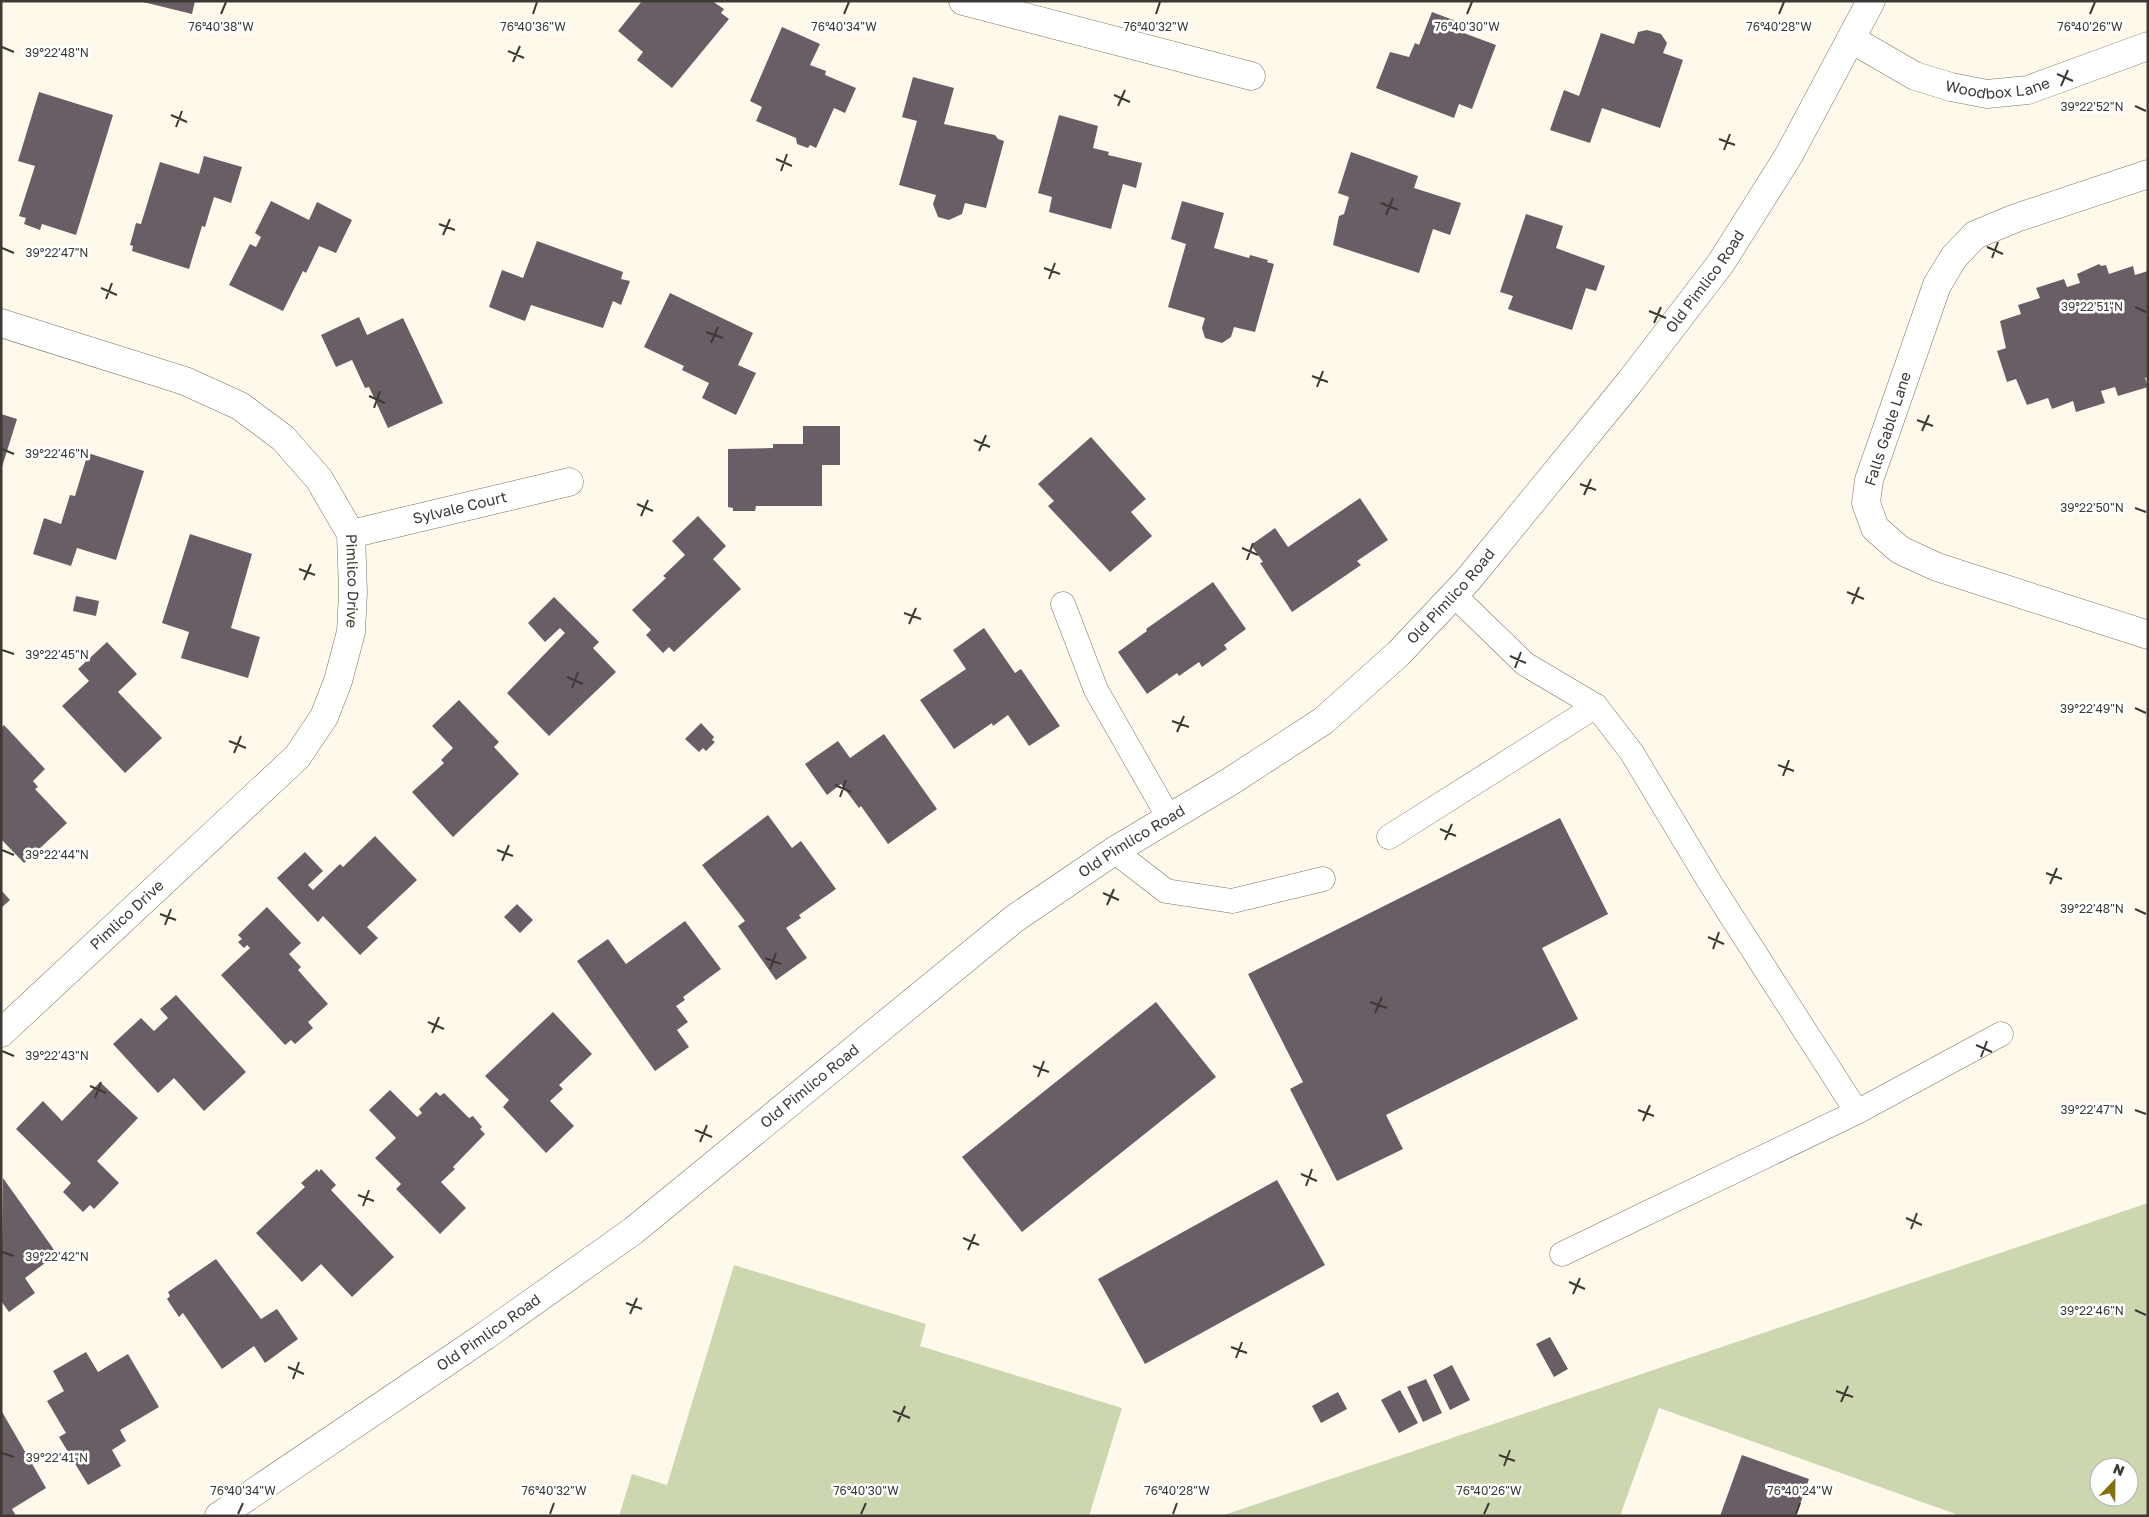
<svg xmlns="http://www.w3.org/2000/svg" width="2149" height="1517" viewBox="0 0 2149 1517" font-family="'Golos Text',sans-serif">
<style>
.green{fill:#cdd7af;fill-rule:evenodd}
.building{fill:#6a5e66}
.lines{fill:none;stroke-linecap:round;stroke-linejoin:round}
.lane-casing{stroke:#797468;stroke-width:25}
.street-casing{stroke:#797468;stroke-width:29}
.secondary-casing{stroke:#797468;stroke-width:29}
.lane{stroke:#fff;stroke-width:24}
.street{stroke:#fff;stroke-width:28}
.secondary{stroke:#fff;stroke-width:28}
.ticks{fill:none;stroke:#3c3a35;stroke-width:2}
.labels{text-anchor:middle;stroke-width:5;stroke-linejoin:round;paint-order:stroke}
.street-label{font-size:15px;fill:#3c3a35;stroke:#fff}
.ticks-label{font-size:12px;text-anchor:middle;fill:#3c3a35;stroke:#fff;stroke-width:5;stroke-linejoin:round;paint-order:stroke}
</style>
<rect width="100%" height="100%" fill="#fff9eb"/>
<g class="green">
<path d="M2148,1203V1516H1961L1659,1408L1620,1516H1221ZM2099,1467H2129V1497H2099Z"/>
<polygon points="734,1265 926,1324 920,1346 1122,1408 1089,1516 619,1516 632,1474 667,1485"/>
</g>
<g class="building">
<polygon points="139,1 195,1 192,14"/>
<polygon points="642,1 712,1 724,9 721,13 729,19 672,88 637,60 643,52 618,31"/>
<polygon points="1432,12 1456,21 1453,29 1496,45 1472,109 1459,104 1454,118 1376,88 1390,52 1409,57 1415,43 1419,45"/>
<polygon points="782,27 820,44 810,65 826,71 825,75 856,88 845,113 834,108 816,148 810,145 808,148 797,144 796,138 756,121 762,107 750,101"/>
<polygon points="1647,30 1661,34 1667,43 1663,53 1683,60 1660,128 1602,108 1590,143 1550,130 1564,90 1579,96 1601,33 1634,44 1638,32"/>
<polygon points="913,77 954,88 944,124 995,135 998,139 1004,141 986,208 965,203 962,214 949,220 938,217 933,204 936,195 899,185 917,121 902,117"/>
<polygon points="39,92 113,115 76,235 42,224 40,230 24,224 26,218 19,216 35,166 18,161"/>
<polygon points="1059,115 1098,126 1093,148 1109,152 1108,155 1142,163 1136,188 1123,184 1111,229 1049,212 1052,197 1038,193"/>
<polygon points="1351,152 1418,176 1414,188 1461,203 1450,235 1433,229 1419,273 1333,245 1339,216 1344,214 1349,197 1338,193"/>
<polygon points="204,156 242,167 231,203 214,197 205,227 202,226 189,269 132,251 133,246 130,245 136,223 141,224 160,162 199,174"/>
<polygon points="271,201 309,220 317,202 352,220 336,253 319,246 306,273 303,271 283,311 229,285 250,244 256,247 261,237 255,233"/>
<polygon points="1182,201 1224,213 1214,248 1249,258 1250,255 1268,260 1267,262 1274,264 1255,332 1234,327 1231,337 1222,343 1205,338 1202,328 1205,318 1168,307 1186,244 1171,239"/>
<polygon points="1526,214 1563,226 1556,248 1605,266 1596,291 1586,288 1572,330 1508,309 1513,296 1500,292"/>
<polygon points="537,241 623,272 621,279 630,281 621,305 613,301 603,328 531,305 525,321 489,307 502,270 523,278"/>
<polygon points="2099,264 2101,266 2106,265 2109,274 2133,266 2135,275 2148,271 2148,377 2145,378 2148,387 2118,396 2115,387 2101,391 2105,403 2076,412 2073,401 2052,409 2048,398 2027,405 2016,379 2007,382 1997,351 2006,348 2000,321 2021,314 2018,305 2040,298 2036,288 2064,279 2067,287 2080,283 2077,274"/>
<polygon points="670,293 753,333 738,365 756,373 736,415 702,398 709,383 682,370 684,366 644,347"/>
<polygon points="359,317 367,335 403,318 443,403 388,428 369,387 365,388 352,360 336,367 321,335"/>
<polygon points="1,414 17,419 2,467 1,467"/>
<polygon points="803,426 840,426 840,465 822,465 822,506 756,506 755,511 733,511 733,508 728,507 728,449 773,448 773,444 803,444"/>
<polygon points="1091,437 1146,499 1131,512 1152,536 1110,572 1048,506 1054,501 1038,484"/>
<polygon points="88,453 144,471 116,560 77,548 71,566 33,554 44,518 61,524 70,495 75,496"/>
<polygon points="1360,498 1388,540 1357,561 1361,565 1292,612 1260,563 1263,562 1251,545 1275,528 1288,547"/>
<polygon points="698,516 726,546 713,559 741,589 674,652 669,647 663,653 646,635 651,630 632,610 666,578 663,576 685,555 672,541"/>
<polygon points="190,534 252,554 231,628 260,637 248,678 181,658 189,632 162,623"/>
<polygon points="1213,582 1246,629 1224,645 1227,649 1202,667 1199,662 1179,676 1177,673 1147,694 1118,652 1147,631 1146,629"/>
<polygon points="76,596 99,601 96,616 73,611"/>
<polygon points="554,597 599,642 593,648 616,672 549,736 507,693 565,633 560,628 545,642 528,623"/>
<polygon points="984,628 1015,673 1021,669 1060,726 1029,746 1008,715 993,726 992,723 954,749 920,700 966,669 953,650"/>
<polygon points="107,642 137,674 118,692 162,738 125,773 62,706 89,681 78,669"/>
<polygon points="459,700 499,742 494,747 519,774 453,837 412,792 444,763 441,760 453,748 432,726"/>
<polygon points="701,723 714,737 712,740 715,742 706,751 703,748 699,752 685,739"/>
<polygon points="4,725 45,769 33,781 38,787 35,789 67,823 24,863 1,839 1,728"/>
<polygon points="884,734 937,809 888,844 861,806 859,808 841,784 827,795 805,764 838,741 850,758"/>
<polygon points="768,815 792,848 801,841 836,889 799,915 801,918 786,928 807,958 776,980 738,926 745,921 702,865"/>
<polygon points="1560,818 1608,914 1542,948 1578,1019 1386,1115 1403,1149 1337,1181 1290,1089 1303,1082 1248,974"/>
<polygon points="375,836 417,880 367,927 378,938 360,955 323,916 318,922 277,878 305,852 323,871 308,885 313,890 340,864 343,867"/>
<polygon points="1,890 10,900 1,908"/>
<polygon points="517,904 533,920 520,933 504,917"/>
<polygon points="267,907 301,943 289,954 301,967 298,970 328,1004 308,1022 313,1028 295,1044 291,1040 285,1045 221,975 250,948 247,945 244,948 238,942 242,939 238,935"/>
<polygon points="685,921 721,969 683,997 685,1000 676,1006 688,1022 677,1030 689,1047 655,1071 577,961 608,939 626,964"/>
<polygon points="176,995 246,1072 204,1111 174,1078 158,1093 113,1044 141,1018 154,1031 168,1018 160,1009"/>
<polygon points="1156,1002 1216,1077 1022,1232 962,1157"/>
<polygon points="553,1012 592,1054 559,1085 563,1089 550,1101 574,1126 546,1153 503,1107 509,1100 485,1076"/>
<polygon points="100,1082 138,1118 97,1161 119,1183 94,1209 90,1205 83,1212 63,1192 71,1183 16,1129 43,1101 62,1121"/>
<polygon points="390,1090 417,1117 422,1113 419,1109 436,1092 440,1096 444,1093 469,1118 473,1116 482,1127 480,1129 485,1134 453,1167 455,1169 441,1182 466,1208 440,1234 396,1189 401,1184 375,1158 396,1138 369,1110"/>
<polygon points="317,1169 319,1172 321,1169 336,1185 331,1190 394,1257 352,1297 321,1264 302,1282 256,1233 305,1187 301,1183"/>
<polygon points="3,1178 57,1254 25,1278 35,1293 9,1312 1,1301"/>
<polygon points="1277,1180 1325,1265 1145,1364 1098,1279"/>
<polygon points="216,1259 261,1319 277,1309 298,1339 265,1363 254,1346 222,1369 183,1313 179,1317 167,1299 170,1296 168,1292"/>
<polygon points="1550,1337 1568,1369 1554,1377 1536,1344"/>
<polygon points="86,1352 98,1372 128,1354 159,1407 120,1430 126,1441 112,1450 121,1466 88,1485 59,1437 66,1433 47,1401 64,1391 53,1371"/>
<polygon points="1452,1365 1470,1400 1450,1410 1433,1375"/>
<polygon points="1426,1379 1442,1413 1423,1422 1407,1387"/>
<polygon points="1400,1390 1418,1423 1399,1433 1381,1400"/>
<polygon points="1338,1392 1347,1409 1321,1423 1312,1406"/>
<polygon points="1,1410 46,1488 12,1509 16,1516 1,1516"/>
<polygon points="1742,1455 1809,1479 1796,1516 1720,1516"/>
</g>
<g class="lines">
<g class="lane-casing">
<g id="lane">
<polyline points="1454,595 1525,664 1596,706 1632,753 1712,886 1857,1112"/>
<polyline points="1063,604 1096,690 1169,818"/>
<polyline points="1389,837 1596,706"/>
<polyline points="1114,851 1166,891 1232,901 1323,879"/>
<polyline points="1562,1254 1857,1112 2001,1034"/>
</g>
</g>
<g class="street-casing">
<g id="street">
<polyline points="963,1 1251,76"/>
<path id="s1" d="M1851,39L1915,76L1951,87L1987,94L2028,90L2148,46"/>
<polyline points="2148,174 2016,218 1975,235 1954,257 1937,285 1869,480 1866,503 1875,528 1900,550 1937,567 2148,635"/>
<path id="s2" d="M1,323L185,381L240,406L283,438L319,479L351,534L353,592L351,632L338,681L324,717L297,757L1,1033"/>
<path id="s3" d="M351,534L569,482"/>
</g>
</g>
<g class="secondary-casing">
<g id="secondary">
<path id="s4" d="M219,1516L485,1336L633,1231L1014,919L1114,851L1231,781L1323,721L1398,654L1467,581L1629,383L1721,263L1789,155L1871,1"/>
</g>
</g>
<use href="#lane" class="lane"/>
<use href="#street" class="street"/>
<use href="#secondary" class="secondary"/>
</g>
<path class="ticks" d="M221,14L226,2M533,14L537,2M844,14L849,2M1156,14L1160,2M1467,14L1472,2M1779,14L1784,2M2090,14L2095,2M2,47L14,52M508,51L524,58M513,62L520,46M2057,74L2073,81M2061,86L2068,70M1114,95L1130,102M1118,106L1125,90M2135,106L2146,111M171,115L187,122M176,127L182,111M1719,139L1735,145M1724,150L1730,134M776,159L792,166M781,171L787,154M1381,203L1398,210M1386,215L1393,198M439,224L455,230M443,235L450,219M1987,247L2003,254M2,248L14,253M1992,258L1998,242M1044,268L1060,274M1049,279L1055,263M101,288L117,295M106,299L112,283M2135,307L2146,312M1649,311L1666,318M1654,323L1661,307M706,332L723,338M711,343L718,327M1312,376L1328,382M1317,387L1323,371M369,396L385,403M374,408L380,391M1917,420L1933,426M1922,431L1929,415M974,440L990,447M2,449L14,454M979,451L986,435M1580,484L1596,490M1584,495L1591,479M637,504L653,511M2135,508L2146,512M641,516L648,500M1242,548L1258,555M1247,560L1253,543M299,569L315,575M304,580L311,564M1847,592L1864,599M1852,604L1859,587M904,613L921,619M909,624L916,608M2,650L14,654M1510,656L1526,663M1515,668L1521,652M567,677L583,684M572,688L578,672M2135,708L2146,713M1172,721L1189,727M1177,732L1184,716M229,741L246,748M234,753L241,736M1778,765L1794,771M1783,776L1789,760M835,785L851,792M840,797L846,780M1440,829L1456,836M1445,840L1452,824M2,850L14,855M497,850L513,856M502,861L509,845M2046,873L2062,879M2050,884L2057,868M1103,893L1119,900M1107,905L1114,889M2135,909L2146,914M160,914L176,920M165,925L171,909M1708,937L1724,944M1713,949L1719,932M765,958L781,964M770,969L776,953M1370,1002L1387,1008M1375,1013L1382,997M428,1022L444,1029M432,1033L439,1017M1976,1045L1992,1052M2,1051L14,1056M1981,1057L1987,1041M1033,1066L1049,1072M1038,1077L1044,1061M90,1086L106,1093M95,1098L101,1082M1638,1110L1654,1116M2135,1110L2146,1114M1643,1121L1650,1105M695,1130L712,1137M700,1142L707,1125M1301,1174L1317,1181M1306,1186L1312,1169M358,1195L374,1201M363,1206L369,1190M1906,1218L1922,1225M1911,1229L1917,1213M963,1238L979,1245M968,1250L975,1234M2,1252L14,1256M1569,1282L1585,1289M1573,1294L1580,1278M626,1303L642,1309M2135,1310L2146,1315M630,1314L637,1298M1231,1347L1247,1353M1236,1358L1242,1342M288,1367L304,1374M293,1379L299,1362M1836,1391L1853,1397M1841,1402L1848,1386M893,1411L910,1418M898,1422L905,1406M2,1453L14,1457M1499,1455L1515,1461M1504,1466L1510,1450M238,1514L243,1503M550,1514L554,1503M861,1514L866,1503M1173,1514L1177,1503M1484,1514L1489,1503M1796,1514L1800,1503"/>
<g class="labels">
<g class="street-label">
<text dy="5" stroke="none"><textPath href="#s1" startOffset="159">Woodbox Lane</textPath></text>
<text dy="5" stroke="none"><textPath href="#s4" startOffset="1946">Old Pimlico Road</textPath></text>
<text transform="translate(1888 429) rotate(-72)" y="5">Falls Gable Lane</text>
<text dy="5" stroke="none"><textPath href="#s3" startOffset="112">Sylvale Court</textPath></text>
<text dy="5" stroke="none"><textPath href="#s2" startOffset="472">Pimlico Drive</textPath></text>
<text dy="5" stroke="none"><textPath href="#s4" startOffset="1541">Old Pimlico Road</textPath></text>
<text dy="5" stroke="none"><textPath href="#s4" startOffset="1136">Old Pimlico Road</textPath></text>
<text transform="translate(127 915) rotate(-43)" y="5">Pimlico Drive</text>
<text dy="5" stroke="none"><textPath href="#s4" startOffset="731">Old Pimlico Road</textPath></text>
<text dy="5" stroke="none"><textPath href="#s4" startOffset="326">Old Pimlico Road</textPath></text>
</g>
</g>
<g class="ticks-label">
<text x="533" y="31">76°40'36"W</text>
<text x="221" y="31">76°40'38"W</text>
<text x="844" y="31">76°40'34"W</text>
<text x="1156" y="31">76°40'32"W</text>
<text x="1467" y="31">76°40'30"W</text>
<text x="1779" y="31">76°40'28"W</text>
<text x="2090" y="31">76°40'26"W</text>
<text x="57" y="57">39°22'48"N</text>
<text x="2092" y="111">39°22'52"N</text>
<text x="57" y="257">39°22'47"N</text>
<text x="2092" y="311">39°22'51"N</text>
<text x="57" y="458">39°22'46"N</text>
<text x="2092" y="512">39°22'50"N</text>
<text x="57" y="659">39°22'45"N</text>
<text x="2092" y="713">39°22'49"N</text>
<text x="57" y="859">39°22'44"N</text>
<text x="2092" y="913">39°22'48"N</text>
<text x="57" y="1060">39°22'43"N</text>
<text x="2092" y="1114">39°22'47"N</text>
<text x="57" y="1261">39°22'42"N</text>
<text x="2092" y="1315">39°22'46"N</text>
<text x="57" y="1462">39°22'41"N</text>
<text x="243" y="1495">76°40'34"W</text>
<text x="554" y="1495">76°40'32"W</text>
<text x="866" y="1495">76°40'30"W</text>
<text x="1177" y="1495">76°40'28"W</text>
<text x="1489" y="1495">76°40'26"W</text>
<text x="1800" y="1495">76°40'24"W</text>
</g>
<rect width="2149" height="1517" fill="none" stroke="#3c3a35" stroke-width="5"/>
<g transform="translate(2114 1482) rotate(22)"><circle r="24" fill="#ffffff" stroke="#b1b0ae"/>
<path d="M0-4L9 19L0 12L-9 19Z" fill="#84700f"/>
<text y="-8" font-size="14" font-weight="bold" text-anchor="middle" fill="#3c3a35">N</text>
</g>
</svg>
